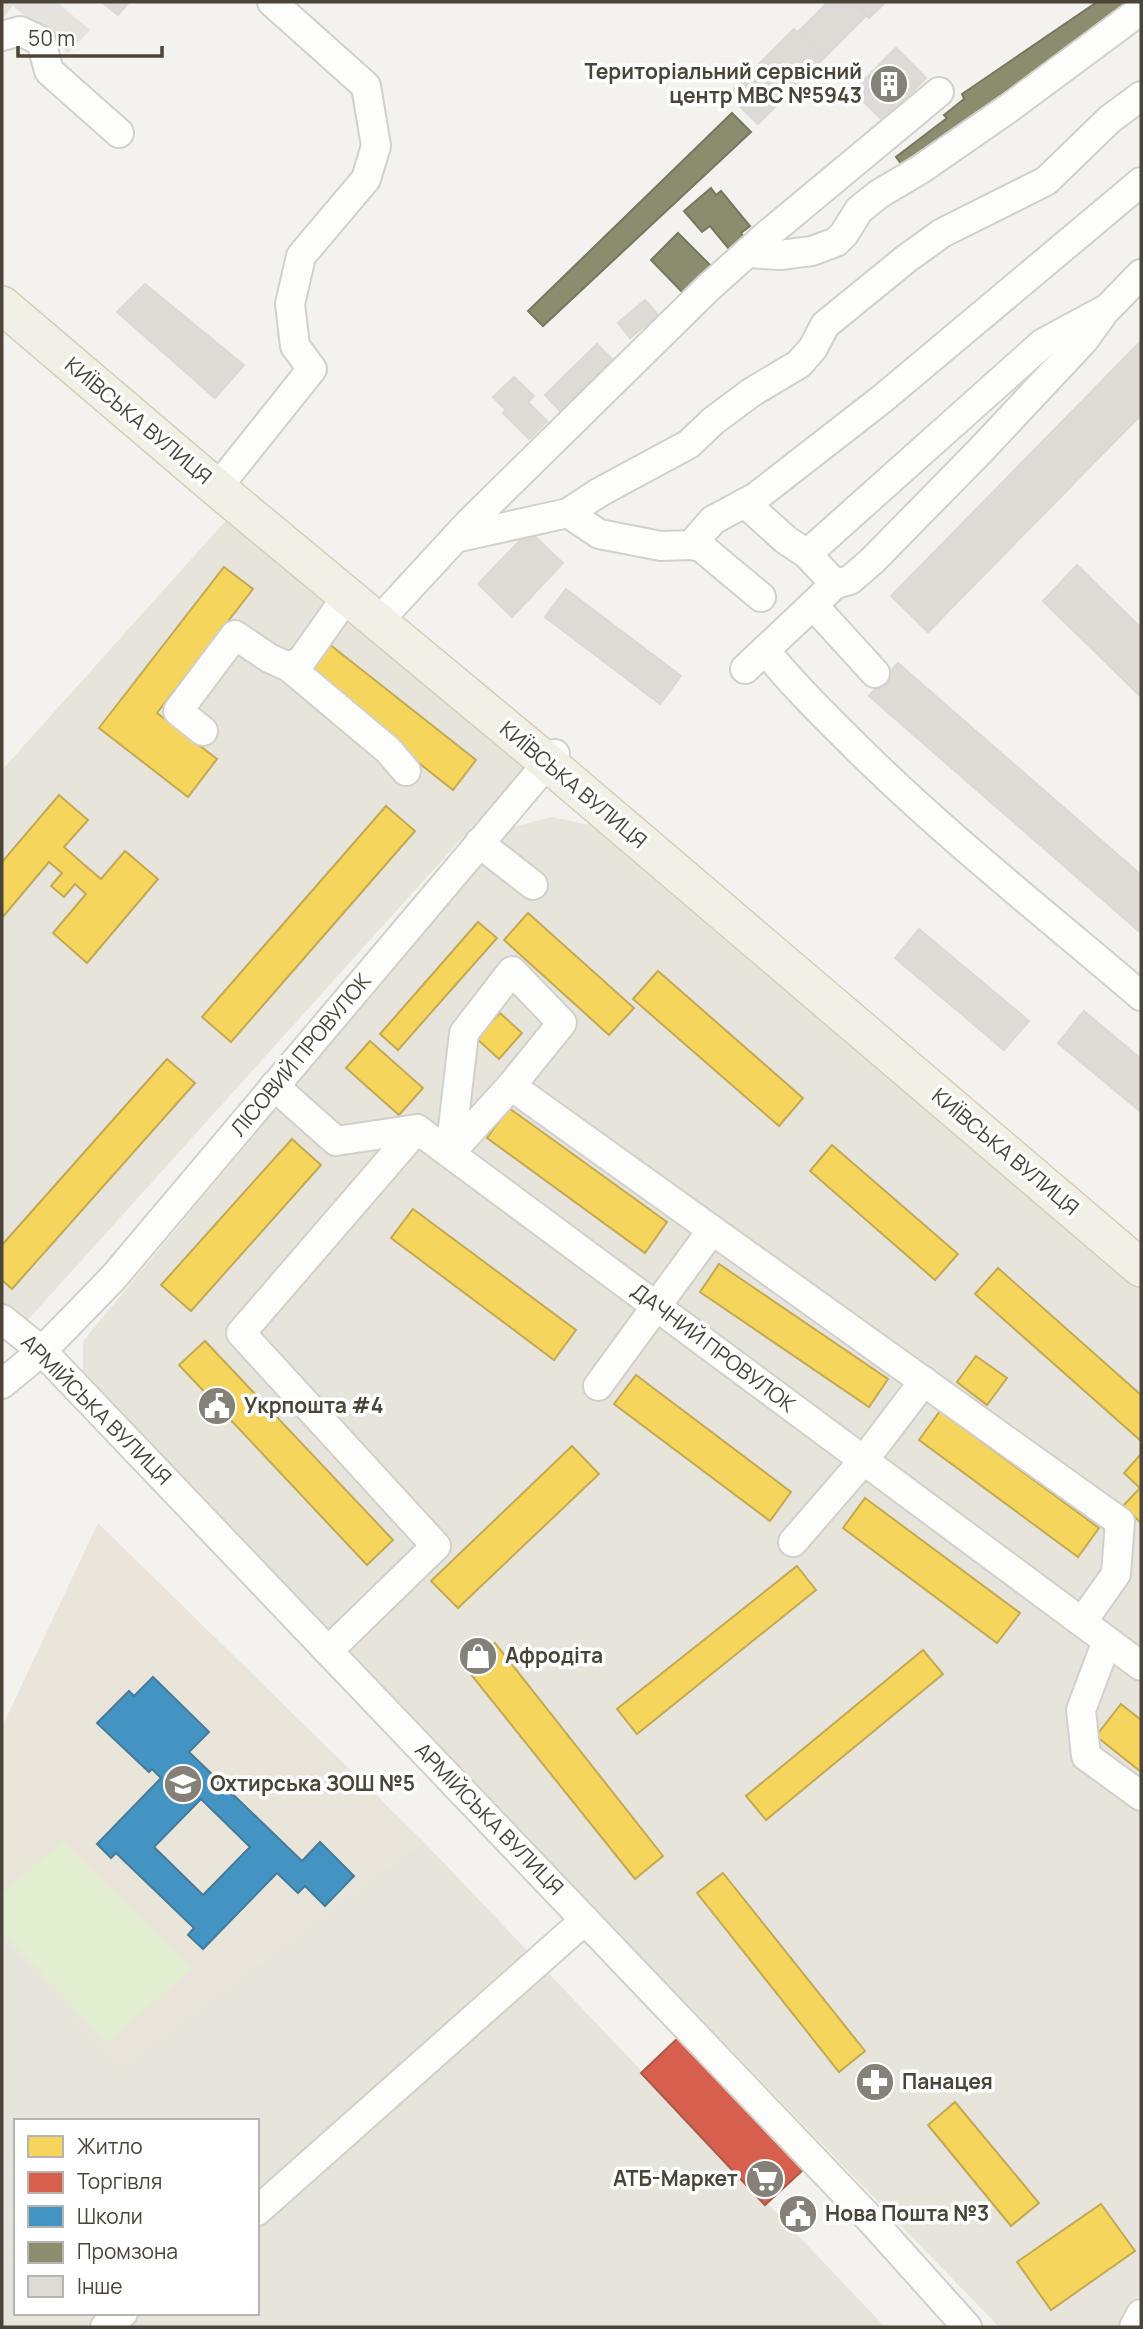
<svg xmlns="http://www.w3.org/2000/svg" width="1143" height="2329" viewBox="0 0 1143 2329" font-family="Manrope,sans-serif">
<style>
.residential{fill:#e7e4dc;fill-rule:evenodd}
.education{fill:#eae5da}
.green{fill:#e1eecf}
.parking{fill:#e6e3df}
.homes{fill:#f6d55c;stroke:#c3aa52;stroke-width:2}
.shops{fill:#d6604d;stroke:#ac5847;stroke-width:2}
.schools{fill:#4393c3;stroke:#457b9a;stroke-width:2;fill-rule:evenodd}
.industry{fill:#8c8c6e;stroke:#78765e;stroke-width:2}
.building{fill:#dedbd6;stroke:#dcd9d4;stroke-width:2}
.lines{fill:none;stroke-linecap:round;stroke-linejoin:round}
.minor-casing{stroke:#d2d0cb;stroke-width:32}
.major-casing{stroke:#d6cebb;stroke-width:40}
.minor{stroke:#fdfdfc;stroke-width:28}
.major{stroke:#f2efe6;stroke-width:37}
.labels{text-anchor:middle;stroke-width:7;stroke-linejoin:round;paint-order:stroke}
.poi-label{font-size:21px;font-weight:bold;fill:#4b4439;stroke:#fff;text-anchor:start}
.street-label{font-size:21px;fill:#4b4439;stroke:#fff}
</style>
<rect width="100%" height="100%" fill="#f4f2ee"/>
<g class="residential">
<polygon points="230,516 526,767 26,1322 2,1301 2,770"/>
<polygon points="551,817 600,827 1141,1288 1141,2292 1120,2327 999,2327 83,1379 83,1341 510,828"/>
<path d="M423,1841L885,2327H2V1936L120,2069ZM16,2121H257V2313H16Z"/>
</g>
<polygon class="education" points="98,1523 423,1841 120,2070 2,1936 2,1727"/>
<polygon class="green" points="62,1841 191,1969 108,2043 2,1932 2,1894"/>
<polygon class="parking" points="2,2 57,2 90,30 68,53 13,6 2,19"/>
<g class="homes">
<polygon points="224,567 253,589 157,713 217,759 188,797 99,728"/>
<polygon points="324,640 476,760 453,790 301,670"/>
<polygon points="59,795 88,820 64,847 81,862 101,879 125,851 158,879 87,963 53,933 86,894 75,884 64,897 51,886 62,873 49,862 2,918 2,862"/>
<polygon points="386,806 415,831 231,1042 202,1017"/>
<polygon points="528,913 634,1008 609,1035 504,940"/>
<polygon points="478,922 497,938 398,1050 380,1034"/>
<polygon points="658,971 803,1098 779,1126 633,999"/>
<polygon points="500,1013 522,1033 499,1059 476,1038"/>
<polygon points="370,1041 423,1088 399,1115 346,1068"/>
<polygon points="167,1059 195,1083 12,1289 2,1280 2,1245"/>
<polygon points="509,1108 667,1222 645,1253 487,1138"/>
<polygon points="292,1139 321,1165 191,1311 161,1285"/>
<polygon points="832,1145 958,1254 935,1280 810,1171"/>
<polygon points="413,1209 576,1330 554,1360 391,1238"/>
<polygon points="719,1264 888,1379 869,1407 700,1292"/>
<polygon points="998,1268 1141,1395 1141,1441 975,1294"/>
<polygon points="205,1341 393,1540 367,1565 179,1365"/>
<polygon points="976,1356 1007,1378 987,1405 957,1382"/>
<polygon points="636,1375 791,1492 770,1521 614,1404"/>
<polygon points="940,1411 1099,1528 1078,1557 919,1440"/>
<polygon points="572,1446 599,1474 458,1608 431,1581"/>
<polygon points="1141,1454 1141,1523 1123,1506 1140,1488 1124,1473"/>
<polygon points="865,1498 1020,1613 997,1643 843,1528"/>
<polygon points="797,1566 816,1590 637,1734 617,1709"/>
<polygon points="495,1643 663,1856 635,1879 465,1667"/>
<polygon points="923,1650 943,1674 766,1820 746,1796"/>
<polygon points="1121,1704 1141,1720 1141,1772 1096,1736"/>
<polygon points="723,1873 865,2051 839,2072 697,1893"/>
<polygon points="955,2102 1039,2203 1011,2226 928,2125"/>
<polygon points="1101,2204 1135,2251 1051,2310 1017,2262"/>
</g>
<polygon class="shops" points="679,2037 803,2170 765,2205 641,2073"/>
<path class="schools" d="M153,1677L209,1732L189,1752L302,1861L320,1842L354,1876L325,1906L305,1886L298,1893L277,1873L203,1949L188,1935L194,1928L116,1853L111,1858L97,1844L161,1778L152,1769L149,1772L97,1723L129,1691L134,1696ZM201,1799L250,1847L203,1895L154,1847Z"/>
<g class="industry">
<polygon points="1097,2 1129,2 954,129 956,132 906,170 896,157 947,118 944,115 964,99 962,94"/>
<polygon points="732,113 751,132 543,326 528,311"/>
<polygon points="711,188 716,195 721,191 750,226 741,233 748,242 734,255 710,226 702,232 684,211"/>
<polygon points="678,233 716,271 688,298 651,260"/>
</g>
<g class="building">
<polygon points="102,2 129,2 118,15"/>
<polygon points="828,2 852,2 866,16 824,58 798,32"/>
<polygon points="857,2 886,2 869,18 856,3"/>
<polygon points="794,29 824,58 758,124 728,95"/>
<polygon points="896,48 926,78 883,121 853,91"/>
<polygon points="145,284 244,365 215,398 117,312"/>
<polygon points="645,300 658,315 630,338 618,323"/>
<polygon points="1141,341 1141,415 928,632 891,596"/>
<polygon points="597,344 613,360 561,412 545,395"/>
<polygon points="514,377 534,396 513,417 493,397"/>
<polygon points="521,395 547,421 529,439 503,413"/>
<polygon points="529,531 563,563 512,617 478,584"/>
<polygon points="1077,565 1141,628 1141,697 1043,601"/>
<polygon points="566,589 681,676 660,704 545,617"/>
<polygon points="898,663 1141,875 1141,933 869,696"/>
<polygon points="919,929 1029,1021 1004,1050 895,958"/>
<polygon points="1084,1011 1141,1059 1141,1112 1058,1043"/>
</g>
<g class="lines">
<g class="minor-casing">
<g id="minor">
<polyline points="2,36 20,31 41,41 49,71 119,133"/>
<polyline points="748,253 780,255 812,251 836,242 844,234 859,210 879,194 921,169 1009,108 1141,10"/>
<polyline points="217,488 312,369 295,346 290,304 301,256 366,179 376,146 366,86 272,2"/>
<polyline points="568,513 599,534 661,546 691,545 713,520 756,497 882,399 1141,182"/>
<polyline points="455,538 568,513 600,492 689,444 713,421 752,392 799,364 813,348 825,325 906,259 942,233 1046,181 1110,119 1141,96"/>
<polyline points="691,545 701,547 761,597"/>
<polyline points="807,554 1043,343 1108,308 1141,274"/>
<polyline points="835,584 850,580 872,561 980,451 1084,340 1102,315"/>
<polyline points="813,605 875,673"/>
<polyline points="386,613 469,523 708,288 767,235 939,92"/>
<path d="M765,650C793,685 825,716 856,747C946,836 1045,914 1141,996"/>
<polyline points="289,667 388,750 406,771"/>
<polyline points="745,669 835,584 807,554 786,540 745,503"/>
<polyline points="203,731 178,711 235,635 269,658 289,667 302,660 347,596"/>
<polyline points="479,843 533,885"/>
<polyline points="274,1086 336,1141 417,1129 1141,1666"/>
<polyline points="450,1153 511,1086 1120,1522 1116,1574 1082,1622"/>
<polyline points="450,1153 464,1033 512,971 562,1023 511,1086"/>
<polyline points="2,1319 42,1351 871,2220 967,2327"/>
<polyline points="2,1384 42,1351 113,1278 555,754"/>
<polyline points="598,1386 712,1230"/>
<polyline points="793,1542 864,1460 924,1381"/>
<polyline points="1107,1641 1081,1710 1086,1756 1141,1796"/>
<polyline points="328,1651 436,1546 241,1333 417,1129"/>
<polyline points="257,2211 585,1920"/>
<polyline points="105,2327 123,2313"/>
<polyline points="1134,2327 1141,2314"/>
</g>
</g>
<g class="major-casing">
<polyline id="major" points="2,305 217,488 547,762 1141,1268"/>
</g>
<use href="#minor" class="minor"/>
<use href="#major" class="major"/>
</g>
<defs>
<g id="building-disc" transform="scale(2.0125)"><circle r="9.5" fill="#868178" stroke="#fff"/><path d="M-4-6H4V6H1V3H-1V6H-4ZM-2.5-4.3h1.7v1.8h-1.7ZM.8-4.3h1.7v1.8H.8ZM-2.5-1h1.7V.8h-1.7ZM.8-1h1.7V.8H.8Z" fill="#fff"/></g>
<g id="civic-disc" transform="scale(2.0125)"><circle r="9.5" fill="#868178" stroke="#fff"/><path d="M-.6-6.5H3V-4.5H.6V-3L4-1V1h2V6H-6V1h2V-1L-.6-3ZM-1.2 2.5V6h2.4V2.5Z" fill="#fff"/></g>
<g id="shop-disc" transform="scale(2.0125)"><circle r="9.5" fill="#868178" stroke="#fff"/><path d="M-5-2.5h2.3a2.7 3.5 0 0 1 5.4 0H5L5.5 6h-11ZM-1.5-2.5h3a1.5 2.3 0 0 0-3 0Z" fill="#fff"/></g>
<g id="school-disc" transform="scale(2.0125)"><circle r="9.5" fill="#868178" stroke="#fff"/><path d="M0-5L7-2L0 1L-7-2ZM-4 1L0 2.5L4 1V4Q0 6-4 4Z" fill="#fff"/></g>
<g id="pharmacy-disc" transform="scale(2.0125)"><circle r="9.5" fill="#868178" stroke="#fff"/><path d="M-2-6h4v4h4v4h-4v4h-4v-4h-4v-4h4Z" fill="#fff"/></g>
<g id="supermarket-disc" transform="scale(2.0125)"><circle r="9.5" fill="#868178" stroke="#fff"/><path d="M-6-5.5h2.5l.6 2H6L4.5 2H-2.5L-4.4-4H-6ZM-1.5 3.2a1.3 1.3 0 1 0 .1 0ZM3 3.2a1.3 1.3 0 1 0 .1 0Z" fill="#fff"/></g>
</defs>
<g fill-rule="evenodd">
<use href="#building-disc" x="889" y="84"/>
<use href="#civic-disc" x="217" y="1406"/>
<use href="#shop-disc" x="478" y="1656"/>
<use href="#school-disc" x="183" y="1784"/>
<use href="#pharmacy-disc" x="875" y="2082"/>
<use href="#supermarket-disc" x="765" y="2179"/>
<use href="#civic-disc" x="798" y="2214"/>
</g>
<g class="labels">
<g class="poi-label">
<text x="862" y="79" text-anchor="end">Територіальний сервісний<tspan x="862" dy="24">центр МВС №5943</tspan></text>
<text x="244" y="1413">Укрпошта #4</text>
<text x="505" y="1663">Афродіта</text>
<text x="210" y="1791">Охтирська ЗОШ №5</text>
<text x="902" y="2089">Панацея</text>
<text x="738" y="2186" text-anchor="end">АТБ-Маркет</text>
<text x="825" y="2221">Нова Пошта №3</text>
</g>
<g class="street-label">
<text transform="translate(138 421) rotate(40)" y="7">КИЇВСЬКА ВУЛИЦЯ</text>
<text transform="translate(573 785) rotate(40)" y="7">КИЇВСЬКА ВУЛИЦЯ</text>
<text transform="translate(301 1055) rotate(-50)" y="7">ЛІСОВИЙ ПРОВУЛОК</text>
<text transform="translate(1005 1152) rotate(40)" y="7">КИЇВСЬКА ВУЛИЦЯ</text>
<text transform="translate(713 1348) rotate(37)" y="7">ДАЧНИЙ ПРОВУЛОК</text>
<text transform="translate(96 1410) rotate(45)" y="7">АРМІЙСЬКА ВУЛИЦЯ</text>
<text transform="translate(489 1819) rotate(46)" y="7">АРМІЙСЬКА ВУЛИЦЯ</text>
</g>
</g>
<rect width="1143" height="2329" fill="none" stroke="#4b4439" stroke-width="7"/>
<rect x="14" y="2119" width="245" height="196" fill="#ffffff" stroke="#b7b4b0" stroke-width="2"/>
<rect x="28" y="2136" width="35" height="21" fill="#f6d55c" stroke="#b7b4b0" stroke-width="2"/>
<text x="77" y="2154" font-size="21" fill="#4b4439">Житло</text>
<rect x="28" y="2172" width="35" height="21" fill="#d6604d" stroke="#b7b4b0" stroke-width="2"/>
<text x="77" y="2189" font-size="21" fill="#4b4439">Торгівля</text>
<rect x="28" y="2206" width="35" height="21" fill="#4393c3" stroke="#b7b4b0" stroke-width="2"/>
<text x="77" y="2224" font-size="21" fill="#4b4439">Школи</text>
<rect x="28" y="2242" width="35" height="21" fill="#8c8c6e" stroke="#b7b4b0" stroke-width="2"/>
<text x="77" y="2259" font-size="21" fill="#4b4439">Промзона</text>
<rect x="28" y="2276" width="35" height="21" fill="#dedbd6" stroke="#b7b4b0" stroke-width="2"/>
<text x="77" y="2294" font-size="21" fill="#4b4439">Інше</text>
<path d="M18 46v10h144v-10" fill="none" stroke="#4b4439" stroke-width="3.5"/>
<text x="28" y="46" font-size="21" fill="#4b4439" stroke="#ffffff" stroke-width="5" paint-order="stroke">50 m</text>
</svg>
